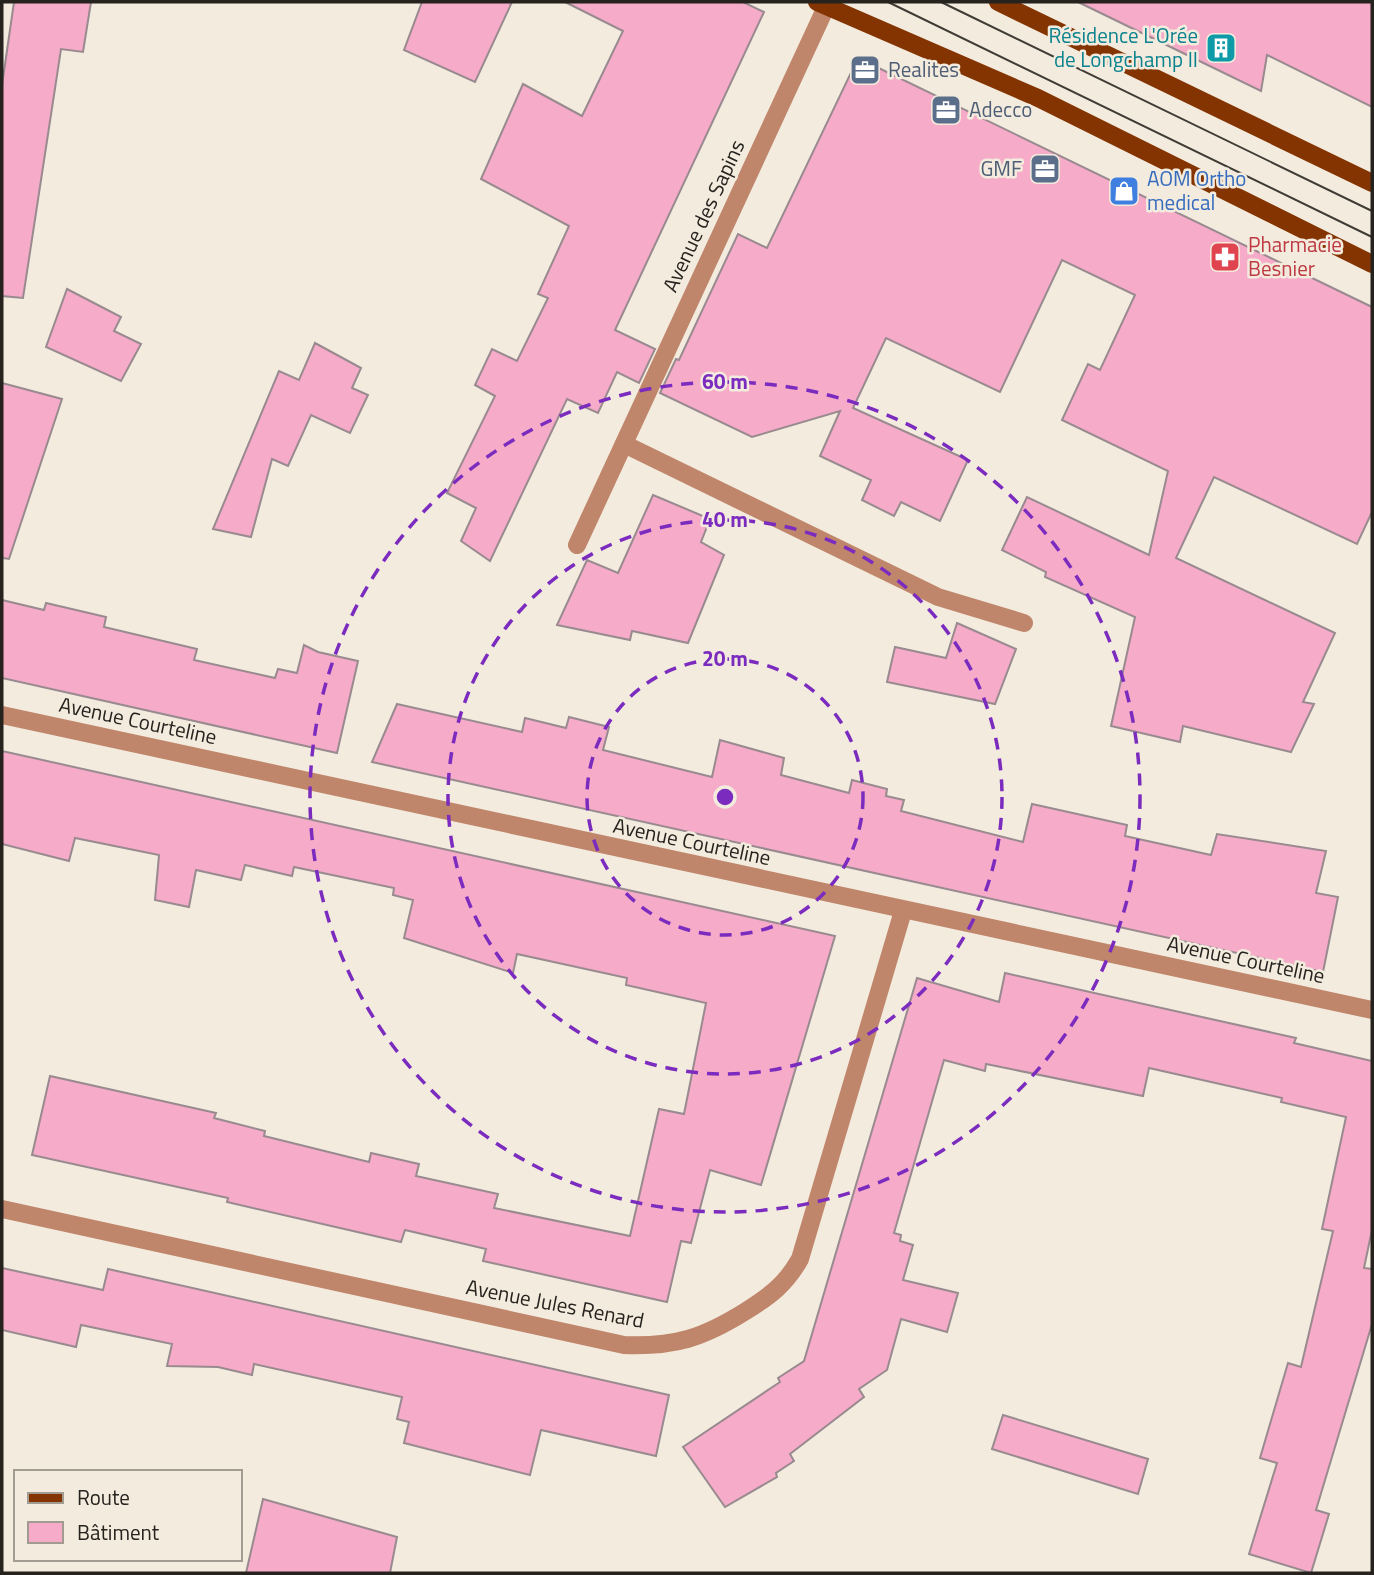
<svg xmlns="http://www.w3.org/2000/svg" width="1374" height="1575" viewBox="0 0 1374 1575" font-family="'Titillium Web',sans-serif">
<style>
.building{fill:#f6abc8;stroke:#998a8f;stroke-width:2}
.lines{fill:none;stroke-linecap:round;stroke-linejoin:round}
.minor{stroke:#bf866b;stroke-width:18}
.major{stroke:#833400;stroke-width:18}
.tram{stroke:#3f3c36;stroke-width:2}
.ring{fill:none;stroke:#7b2cbf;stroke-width:3.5;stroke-dasharray:12 9}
.labels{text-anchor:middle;stroke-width:5;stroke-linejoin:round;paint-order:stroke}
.culture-label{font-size:21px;fill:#0d838f;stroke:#f3ebde;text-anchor:end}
.service-label{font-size:21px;fill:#4e5e75;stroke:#f3ebde;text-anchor:start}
.shop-label{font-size:21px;fill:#366cbe;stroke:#f3ebde;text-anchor:start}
.street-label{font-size:21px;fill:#26231f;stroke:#f3ebde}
.health-label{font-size:21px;fill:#be3a42;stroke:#f3ebde;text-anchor:start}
.centre{fill:#7b2cbf;stroke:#f3ebde;stroke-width:3.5}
.ring-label{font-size:21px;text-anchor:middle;font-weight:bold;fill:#7b2cbf;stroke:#f3ebde;stroke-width:5;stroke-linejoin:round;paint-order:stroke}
</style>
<rect width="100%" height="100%" fill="#f3ebde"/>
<g class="building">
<polygon points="14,2 91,2 83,52 61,49 23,298 2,296 2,85"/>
<polygon points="422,2 512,2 475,82 404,50"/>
<polygon points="565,2 743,2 764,12 615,330 655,349 639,383 617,372 598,413 567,399 490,561 461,541 476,508 447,493 495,396 475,385 492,349 517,361 548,298 538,294 569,226 481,179 523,84 582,116 623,31"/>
<polygon points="1078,2 1372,2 1372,107 1267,55 1261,91"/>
<polygon points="858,58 1372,307 1372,512 1357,544 1214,477 1176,558 1335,633 1303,702 1314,704 1291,752 1183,726 1180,742 1111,726 1135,617 1045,577 1046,572 1002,550 1027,497 1149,555 1168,471 1062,420 1088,364 1100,370 1135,295 1062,260 1000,392 886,338 853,408 968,460 940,521 901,502 894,516 862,500 871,480 820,456 840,411 752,437 660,393 676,359 679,360 738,234 767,248"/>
<polygon points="67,289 121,317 114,331 141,344 121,381 46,347"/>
<polygon points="315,343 361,368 352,388 368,395 350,433 311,415 288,466 272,459 251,537 213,529 279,371 299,380"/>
<polygon points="2,383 62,399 9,559 2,558"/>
<polygon points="653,495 710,519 701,542 724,555 688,643 632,631 630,640 557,625 587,560 618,573"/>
<polygon points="2,600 44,610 46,603 106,617 104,627 197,649 194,660 275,678 278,669 297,673 304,645 318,652 358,661 337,753 2,678"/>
<polygon points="957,623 1016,649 995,704 887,682 895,647 946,658"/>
<polygon points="397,704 522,732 525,718 566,728 569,717 609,727 603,750 712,777 720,740 784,758 781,775 849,793 852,780 887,789 886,796 904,800 901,811 1023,842 1032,804 1127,825 1125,836 1211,855 1217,834 1326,851 1316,893 1338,897 1323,972 372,762"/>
<polygon points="2,751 835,936 761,1185 710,1170 691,1243 681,1241 667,1302 483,1261 486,1249 405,1230 401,1242 227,1202 228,1198 32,1155 50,1076 216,1113 214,1118 265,1131 264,1136 369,1162 371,1153 419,1164 416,1176 498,1194 494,1208 630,1236 659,1109 684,1114 706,1003 626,985 627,978 517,954 513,973 404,938 413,900 393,895 394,888 294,867 292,876 245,865 241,880 196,870 189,907 155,900 159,855 75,838 69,861 2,844"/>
<polygon points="1005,973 1296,1038 1294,1043 1372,1061 1372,1230 1364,1268 1372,1269 1372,1324 1316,1510 1329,1514 1311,1573 1249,1554 1277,1463 1260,1458 1288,1363 1301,1367 1333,1231 1322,1229 1346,1117 1281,1102 1282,1098 1149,1068 1143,1096 986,1064 985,1071 944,1060 894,1233 901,1235 900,1241 913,1245 903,1280 958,1293 947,1332 901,1319 887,1370 859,1389 864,1397 790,1454 794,1461 776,1473 777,1477 725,1507 683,1447 780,1382 778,1378 804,1361 917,978 999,1002"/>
<polygon points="2,1268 103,1290 108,1269 669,1395 656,1456 541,1430 530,1475 404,1443 409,1422 397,1419 402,1397 254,1364 252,1375 218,1367 167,1366 172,1344 81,1325 76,1347 2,1330"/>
<polygon points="1003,1415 1148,1459 1138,1494 992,1449"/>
<polygon points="263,1499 397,1537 390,1573 246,1573"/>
</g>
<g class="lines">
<g class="minor">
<polyline points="624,444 938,597 1024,623"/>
<polyline points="577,545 826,7"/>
<polyline points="2,715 1372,1010"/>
<path d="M2,1209L624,1345C675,1347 703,1338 746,1311C770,1296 786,1284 800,1259L903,911"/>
</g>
<g class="major">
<polyline points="817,2 1038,98 1372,264"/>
<polyline points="998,2 1372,183"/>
</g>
<g class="tram">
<polyline points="888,2 1372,237"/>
<polyline points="941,2 1372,211"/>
</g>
</g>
<g class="ring">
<circle cx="725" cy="797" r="138"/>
<circle cx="725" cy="797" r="277"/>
<circle cx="725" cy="797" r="415"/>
</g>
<defs>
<g id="building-square" transform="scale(1.575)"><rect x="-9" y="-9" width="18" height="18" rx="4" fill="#0f9aa8" stroke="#f3ebde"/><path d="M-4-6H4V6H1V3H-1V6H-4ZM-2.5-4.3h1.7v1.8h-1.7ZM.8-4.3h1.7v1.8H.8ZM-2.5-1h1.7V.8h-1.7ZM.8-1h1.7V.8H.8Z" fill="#fff"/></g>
<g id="office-square" transform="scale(1.575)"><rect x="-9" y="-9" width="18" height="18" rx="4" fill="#5c6f8a" stroke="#f3ebde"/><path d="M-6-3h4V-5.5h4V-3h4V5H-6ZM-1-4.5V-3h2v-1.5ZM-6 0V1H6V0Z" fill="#fff"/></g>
<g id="shop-square" transform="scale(1.575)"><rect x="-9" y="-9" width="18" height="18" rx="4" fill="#3f7fe0" stroke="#f3ebde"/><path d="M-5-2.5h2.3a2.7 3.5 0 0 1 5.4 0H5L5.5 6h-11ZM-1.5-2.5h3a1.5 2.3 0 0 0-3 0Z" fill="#fff"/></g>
<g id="pharmacy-square" transform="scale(1.575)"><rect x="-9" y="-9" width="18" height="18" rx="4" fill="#e0444e" stroke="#f3ebde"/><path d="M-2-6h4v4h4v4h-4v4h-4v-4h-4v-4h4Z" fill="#fff"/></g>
</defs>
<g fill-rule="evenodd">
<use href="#building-square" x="1221" y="48"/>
<use href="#office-square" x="865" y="70"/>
<use href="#office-square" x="946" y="110"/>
<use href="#office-square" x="1045" y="169"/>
<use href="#shop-square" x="1124" y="191"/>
<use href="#pharmacy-square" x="1225" y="257"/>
</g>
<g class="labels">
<g class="culture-label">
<text x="1198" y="43">Résidence L'Orée<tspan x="1198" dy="24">de Longchamp II</tspan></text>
</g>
<g class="service-label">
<text x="888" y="77">Realites</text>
<text x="969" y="117">Adecco</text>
<text x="1022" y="176" text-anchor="end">GMF</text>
</g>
<g class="shop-label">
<text x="1147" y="186">AOM Ortho<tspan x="1147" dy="24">medical</tspan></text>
</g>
<g class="street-label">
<text transform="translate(704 216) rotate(-65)" y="7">Avenue des Sapins</text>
<text transform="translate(138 721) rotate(12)" y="7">Avenue Courteline</text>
<text transform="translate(692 842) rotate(12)" y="7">Avenue Courteline</text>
<text transform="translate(1246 960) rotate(12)" y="7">Avenue Courteline</text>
<text transform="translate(555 1304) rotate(11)" y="7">Avenue Jules Renard</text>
</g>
<g class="health-label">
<text x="1248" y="252">Pharmacie<tspan x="1248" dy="24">Besnier</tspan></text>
</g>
</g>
<circle cx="725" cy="797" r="10" class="centre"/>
<g class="ring-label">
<text x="725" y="389">60 m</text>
<text x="725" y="527">40 m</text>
<text x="725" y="666">20 m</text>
</g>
<rect width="1374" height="1575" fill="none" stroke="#26231f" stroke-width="7"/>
<rect x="14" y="1470" width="228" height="91" fill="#f3ebde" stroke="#a19b92" stroke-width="2"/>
<rect x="28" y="1493" width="35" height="10" fill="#833400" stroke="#a19b92" stroke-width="2"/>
<text x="77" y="1505" font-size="21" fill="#26231f">Route</text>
<rect x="28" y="1522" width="35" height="21" fill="#f6abc8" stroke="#a19b92" stroke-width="2"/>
<text x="77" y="1540" font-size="21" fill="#26231f">Bâtiment</text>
</svg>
